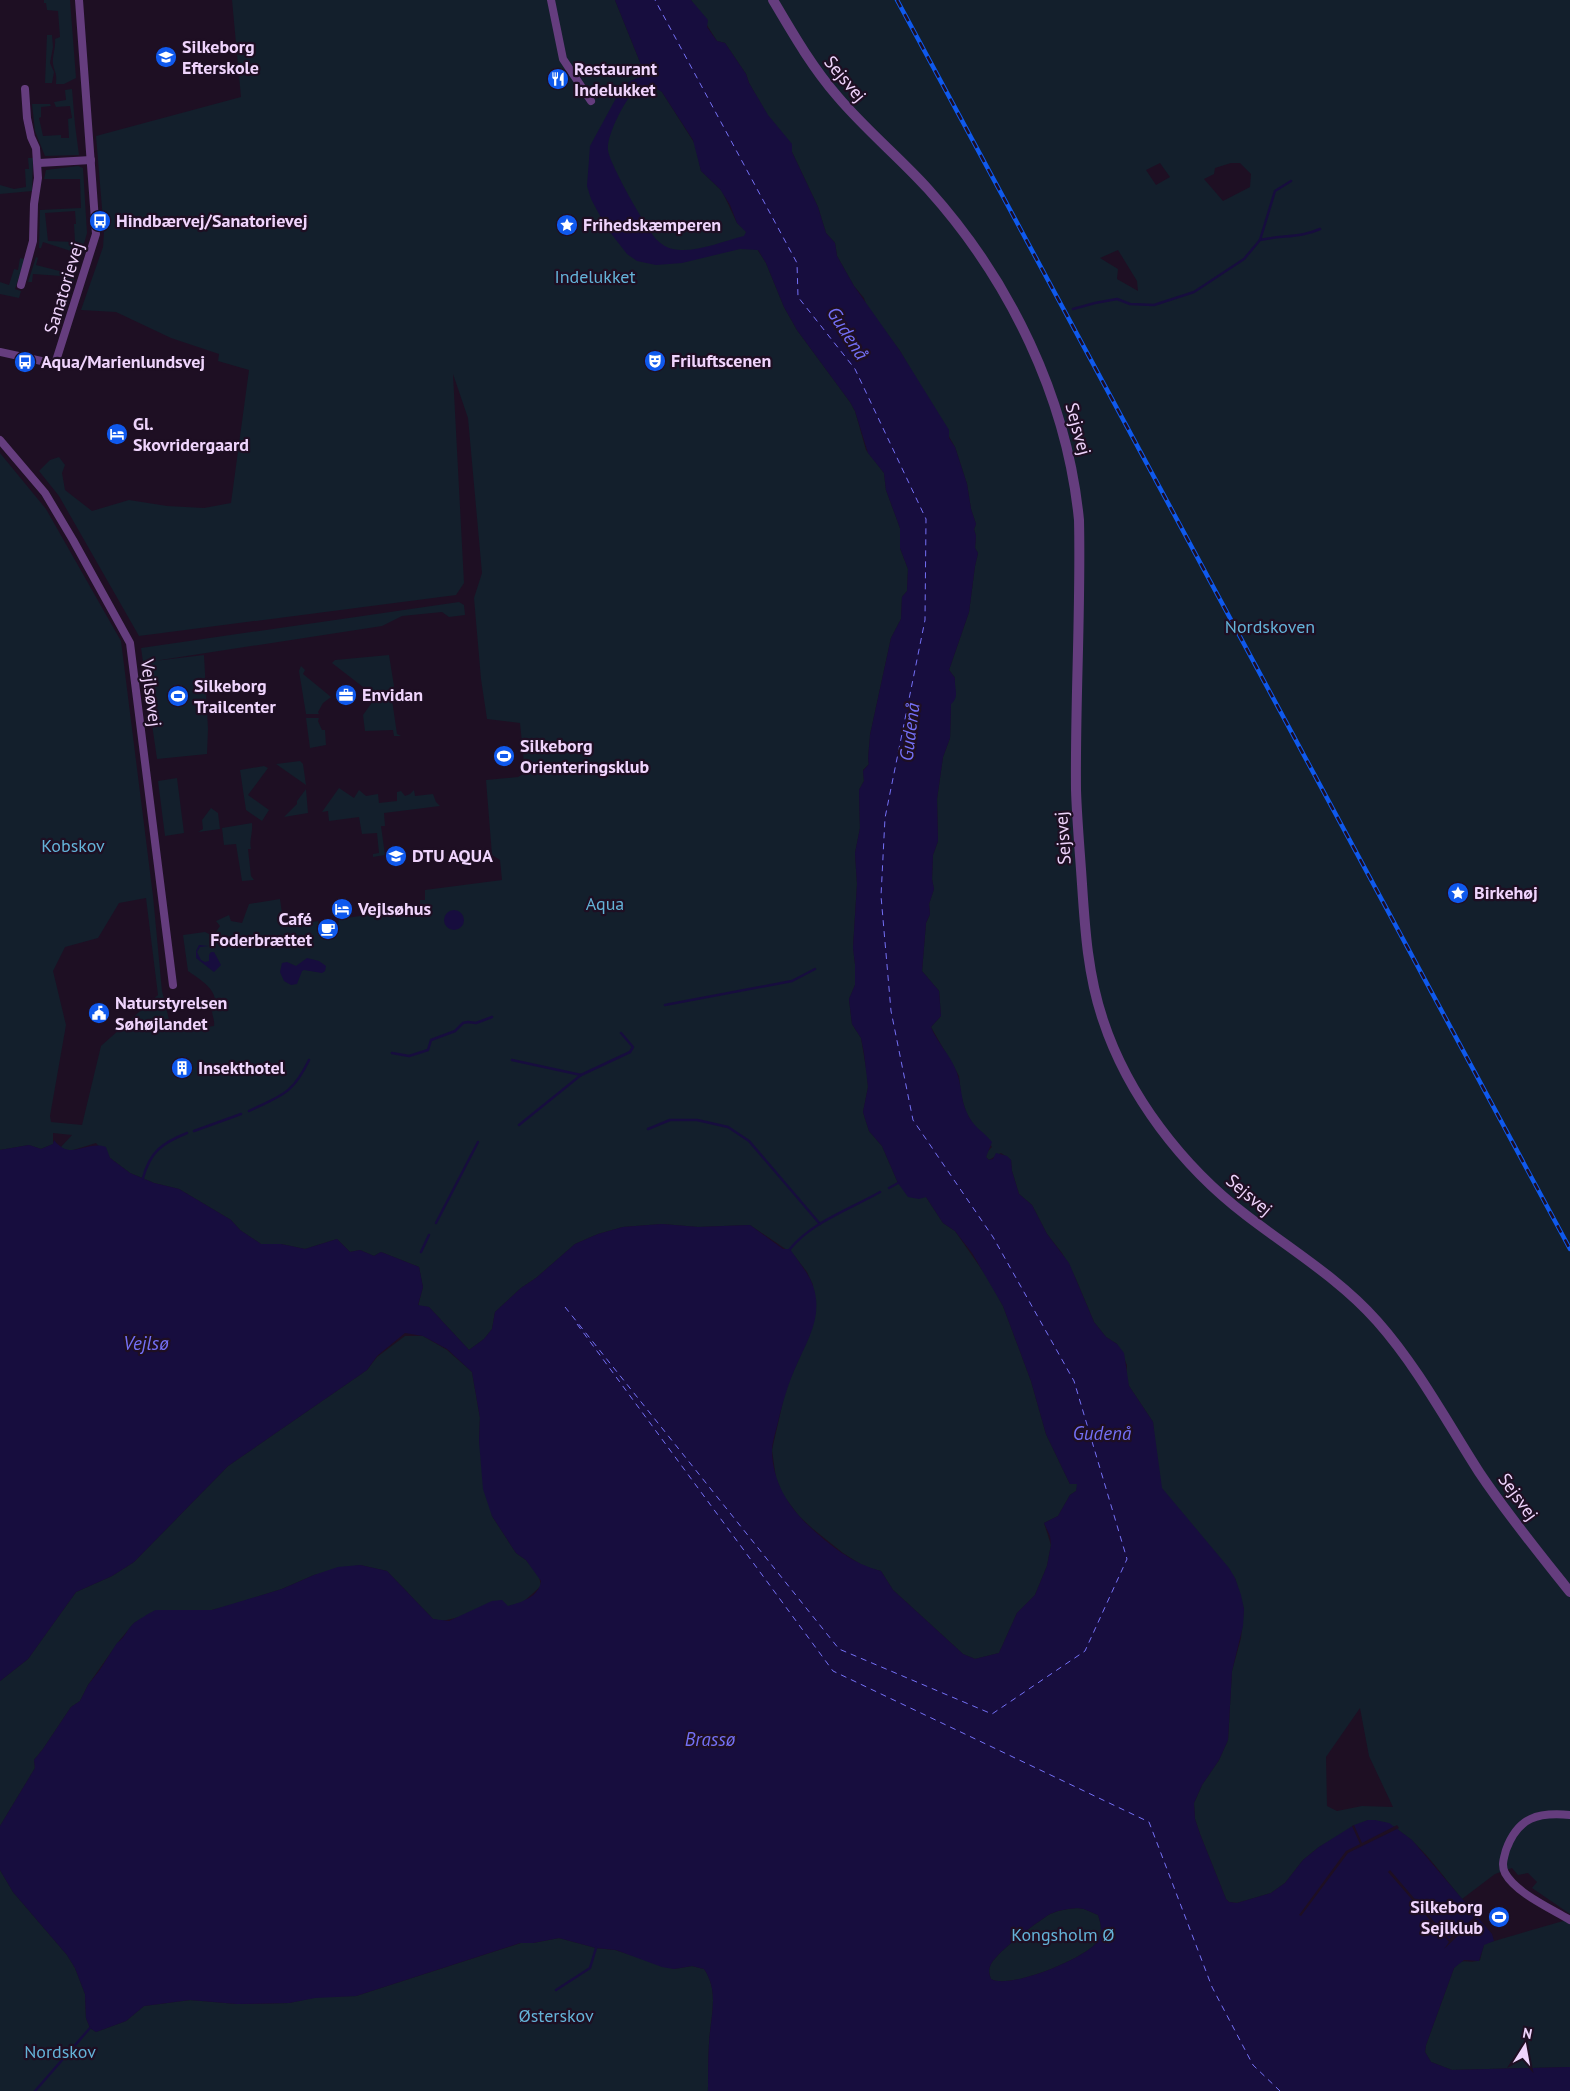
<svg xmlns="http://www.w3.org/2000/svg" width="1570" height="2091" viewBox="0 0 1570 2091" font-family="'PT Sans',sans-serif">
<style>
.green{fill:#131f2c;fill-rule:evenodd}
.water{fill:#170d3e;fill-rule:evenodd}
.pier{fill:#1e0f23}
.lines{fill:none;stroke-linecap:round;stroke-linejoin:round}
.stream{stroke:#170d3e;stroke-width:2.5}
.ferry{stroke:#7470f6;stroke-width:1;stroke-dasharray:6 5;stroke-linecap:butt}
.minor{stroke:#653d7e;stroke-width:8}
.tertiary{stroke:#653d7e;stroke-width:10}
.rail-casing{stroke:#0f59ed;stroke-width:4.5}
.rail{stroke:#1e0f23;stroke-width:2.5;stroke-dasharray:8;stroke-linecap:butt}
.labels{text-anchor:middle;stroke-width:4.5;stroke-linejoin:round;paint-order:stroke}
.poi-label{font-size:18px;font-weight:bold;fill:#efd4fc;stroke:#1e0f23;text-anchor:start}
.street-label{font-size:18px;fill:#efd4fc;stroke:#1e0f23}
.park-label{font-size:18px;fill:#64b3d8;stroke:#1e0f23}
.water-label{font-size:19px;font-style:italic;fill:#7470f6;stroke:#1e0f23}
</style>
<rect width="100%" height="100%" fill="#1e0f23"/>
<g class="green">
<path d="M44,0H70L76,78L64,84H56C57,72 55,74 53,64C52,57 56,47 55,39L60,37L58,11L47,10L46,3H44Z"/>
<path d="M232,0H615L644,72L662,92L695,144L701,171L722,191L737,223L745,230L766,263L784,307L797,330L850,402L855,411L866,450L884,473L886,490L900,528V548L908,569L907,591L902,597L901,619L891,638L870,735C870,743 867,759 869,764L863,770L864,781L859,790L860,828L855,853L857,884L853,947L855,964V985L849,999L852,1024L861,1038L867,1074L868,1087L863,1112L869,1131L882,1146L898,1183L926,1197L943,1223L955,1231L987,1277L1003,1306L1031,1381L1046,1434L1068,1480L1070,1484H1078L1076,1491L1070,1495L1058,1516L1044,1523L1051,1545L1047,1566L1035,1595L1017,1613L999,1653L975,1659L963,1654L893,1590L881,1571L865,1567L843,1553L813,1529L799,1516L783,1495L776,1478L772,1450L786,1388L810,1334L813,1285L807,1272L793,1254L750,1225L698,1227L662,1224L623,1227L598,1234L575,1244L536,1278L521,1288L495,1312L492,1329L484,1339L469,1350L429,1307L418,1306L423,1287L419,1267L381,1252L374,1256L360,1250L350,1252L337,1239L305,1249L281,1244H261L240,1230L231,1220L179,1189L154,1183L130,1173L110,1158L96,1143L70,1151L60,1148L72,1135L53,1133V1144L41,1149L29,1145L0,1150V453L46,509L121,641L153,896L162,991L172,1032L214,1026C215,1021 212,1015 212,1010C213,1007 215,1005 215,1003C217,989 198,978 188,971L183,935L205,932L213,936L220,926L216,921L229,915L231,921L242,923L249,904L280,899L284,927L318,921L324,934L330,936L337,931L339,919L381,913V909H384L388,912L420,907V900H425V890L502,880L500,860L492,855L486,780L518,777L525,773L520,723L487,719L481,679L474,598L482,573L468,418L453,374L464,583L456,595L139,636L59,496L39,471L50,460L59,457L65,465L62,473L65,490L92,511L129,500L167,506L204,508L231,503L249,370L218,361L219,354L171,338L116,312L81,310L103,247L104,232L96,136L241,97ZM146,898L158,995L101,1046L82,1125L51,1122L50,1116L66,1025L53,971L65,947L98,938L119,903Z"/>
<path d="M691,0H1570V1914L1532,1888L1537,1882L1528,1873L1518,1875L1512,1868L1495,1874L1462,1899C1438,1871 1408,1821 1368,1820L1319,1847L1303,1860L1285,1883L1271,1893L1237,1903L1229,1902L1226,1899L1200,1834L1195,1819L1194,1803L1202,1785L1219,1760L1228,1740L1232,1671L1241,1638L1244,1609L1235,1578L1161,1524L1153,1422L1129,1386L1126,1379L1127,1365L1117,1344L1106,1337L1094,1322L1075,1277L1062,1253L1047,1234L1032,1205L1019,1194L1012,1171L1011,1160L1001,1153L989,1160L986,1157L987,1152L992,1147L973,1124L966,1112L961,1095L959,1076L931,1027L941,1016L939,991L922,971L926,923L930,914L929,904L934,889L932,879L933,855L938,841L937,799L943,757L950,738L951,704L955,678L949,670L969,612L975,566L978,553L975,548L976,536L974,529L976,524L971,509L967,484L955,447L900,351L867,307L864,298L854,286L837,256L835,243L826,233L818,207L792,152L791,144L768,116L749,83L746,74L725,43L717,41ZM1160,163L1170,177L1156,185L1146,170ZM1231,163H1240L1251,174L1250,187L1223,201L1204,179L1214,174L1215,168ZM1118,250L1137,281L1138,291L1117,279L1118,269L1100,258ZM1360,1708L1369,1756L1393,1807L1362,1806L1337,1811L1327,1806L1326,1757Z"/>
<polygon points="47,35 52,35 53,47 50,63 54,72 52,83 45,83"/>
<polygon points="72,89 75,125 79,155 45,156 35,131 32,104 50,104 51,106 41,107 41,117 39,118 43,136 61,135 61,138 69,138 68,119 72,118 70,106 56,107 54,102 66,100 65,90"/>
<polygon points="28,158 33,158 32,191 0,194 0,185 14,189 26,187 25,169 29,169"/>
<path d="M78,166L83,168L87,233L68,302L63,301L62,276L33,274L32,282H28L36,257L38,258L36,265L67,273L69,267L74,268L76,259L72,258L74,252L43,242L41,248H39L40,210L81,208L80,179H44L46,170ZM75,211L76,224H74L75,242L48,241L45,213Z"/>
<polygon points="20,258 25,259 15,289 21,291 19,298 0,294 0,282 9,285 14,269 18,270"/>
<polygon points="459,602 464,605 465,615 449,617 442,612 402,616 382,626 154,661 204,655 208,729 207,754 157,759 141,648"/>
<polygon points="389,655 394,686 391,693 397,734 401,736 394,736 393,730 365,731 363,715 376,697 332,663 335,660"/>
<polygon points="301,666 305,670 303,674 331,697 323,703 318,712 319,714 306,714 299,671"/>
<polygon points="306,718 319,718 318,721 322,730 325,730 326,745 310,748"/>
<polygon points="300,761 303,764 306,785 276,764"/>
<polygon points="264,766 268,768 248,795 269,810 262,821 246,810 240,770"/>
<polygon points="177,778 184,833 165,836 158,781"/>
<polygon points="339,788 354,798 359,790 366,796 378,794 379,803 397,801 397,792 401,791 405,796 410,794 414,790 415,796 433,794 436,802 440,806 384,813 385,826 381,826 385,855 373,857 373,854 379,853 377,833 362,834 359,817 329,821 328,811 322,812"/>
<polygon points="306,789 308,813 284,817 297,804 297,801"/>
<polygon points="211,808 218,813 220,829 198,832 203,829 202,820"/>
<path d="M252,823C253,833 249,840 251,849H248L251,876L254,880L242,881L236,844L224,845L222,828Z"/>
<polygon points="405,1336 423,1336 447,1350 472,1372 480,1418 479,1441 492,1516 516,1553 526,1560 539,1576 541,1586 522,1603 442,1621 433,1619 387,1571 360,1565 314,1575 282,1589 231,1605 212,1610 149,1615 134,1623 119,1641 88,1685 80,1701 71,1707 43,1749 34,1760 35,1768 0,1826 0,1681 28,1659 76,1592 112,1576 134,1562 228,1466 367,1370 377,1357"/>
<path d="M0,1870L13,1892L67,1955L75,1968L85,1994L86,2018L90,2028L96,2032L126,2021L144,2006L190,2000L237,2004L289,2003L317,1997L356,1996L521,1943H533L559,1938L596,1948L615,1950L674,1969L692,1966L704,1969C720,1992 710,2018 709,2044C708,2060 708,2075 708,2091H0Z"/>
<path d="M1077,1908L1084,1909L1098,1915C1101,1923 1103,1933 1098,1941C1087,1958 1009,1990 991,1979C989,1974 988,1970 991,1964C998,1951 1037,1922 1050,1914C1059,1910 1067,1909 1077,1908Z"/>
<path d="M1570,1919V2067L1452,2070L1431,2062L1425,2052L1426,2045L1454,1968C1463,1956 1469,1965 1480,1960L1484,1944Z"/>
</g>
<g class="water">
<path d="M615,0H691L708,20L707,27L717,41L725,43L746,74L749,83L768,115L792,144V152L818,207L826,233L835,243L837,256L854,286L900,351L949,430V438L955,447L967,484L971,509L976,524L974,529L976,536L975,548L978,553L975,566L969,612L949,670L955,678C954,689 960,696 951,704L950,738L943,757L937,799L938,841L933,855L932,879L934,889L929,904L930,914L926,923L922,971L939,991L941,1016L931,1027C937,1042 949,1054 955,1068C962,1082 960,1099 967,1113C972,1126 984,1132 992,1142L986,1157L989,1160L993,1159L996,1153L1007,1156L1011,1160L1012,1171L1019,1194L1032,1205L1047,1234L1069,1263L1094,1322L1106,1337L1117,1344L1124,1353L1129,1386L1153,1422L1162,1488L1229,1568L1235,1578L1241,1595L1244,1609L1243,1626L1232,1671L1228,1740L1219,1760L1202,1785L1194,1803L1195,1819L1200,1834L1226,1899L1229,1902L1237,1903L1271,1893L1285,1883L1303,1860L1319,1847L1354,1825L1368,1820H1375L1389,1823L1412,1840L1492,1934L1494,1941L1484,1945L1479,1961L1464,1960L1454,1968L1426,2045L1425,2052L1431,2062L1452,2070L1570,2067V2091H708C708,2075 708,2060 709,2044C710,2019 720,1992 704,1969L692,1966L674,1969L662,1967L616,1950L596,1948L559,1938L533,1943H520L356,1996L315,1998L289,2003L237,2004L190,2000L144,2006L126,2021L96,2032L90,2028L86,2018L85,1994L75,1968L67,1955L13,1892L0,1870V1826L35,1768L34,1760L43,1749L71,1707L80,1701L88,1685L99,1671L117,1643C125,1638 127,1629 134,1623C137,1621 152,1611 156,1610H212L282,1589L314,1575L338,1567L360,1565L387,1571L433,1619L449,1621L492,1601L502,1600L508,1606C522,1602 539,1597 541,1581L526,1560L516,1553L492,1516L483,1489L479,1441L480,1418L472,1372L447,1349L423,1336L405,1333L377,1356L367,1370L228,1466L134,1562L112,1576L76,1592L28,1659L0,1681V1150L29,1145L41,1149L53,1144L54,1140C71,1162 85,1140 106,1147L110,1158L130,1173L154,1183L179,1189L231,1220L240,1230L261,1244H281L305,1249L337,1239L350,1252L360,1250L374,1256L381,1252L419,1267L423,1287L418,1305L429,1307L469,1350L484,1339L492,1329L495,1312L521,1288L536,1278L575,1244L598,1234L623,1227L662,1224L698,1227L750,1225L783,1249H790C801,1266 814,1278 816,1299C819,1322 806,1344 797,1364C788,1384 783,1401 778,1422C776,1431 772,1442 772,1452C773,1481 787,1505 808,1525C829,1545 853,1564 881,1571L893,1590L963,1654L975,1659L999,1653L1017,1613L1035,1595L1047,1566L1051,1545L1050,1536L1044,1523L1058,1516L1070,1495L1076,1491L1077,1484H1070L1068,1480L1046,1434L1031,1381L1003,1306L972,1253L955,1231L943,1223L926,1197L919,1199L908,1197L898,1183L882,1146L869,1131L863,1112L868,1087L864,1053L861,1038L852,1024L849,999L855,985V964L853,948L857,884L855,853L860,828L859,790L864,781L863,771L869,764C867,759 870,743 870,735L891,638L901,619L902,597L907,591L908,569L900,548V528L886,490L884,473L868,453L855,411L850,402L797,330L784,307L766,263L758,250L740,249L682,263L656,265L637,261L627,254L606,227L591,199L587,186L590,146L621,89L630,81L643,76L644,72ZM652,86L662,92L693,140L701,171L720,189L730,205L737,223L746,232L744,236C724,241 692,254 673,249C667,248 661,244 657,240C647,230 609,163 608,150C606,137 624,101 634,92C639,88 646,87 652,86ZM1077,1908L1084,1909L1098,1915C1101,1923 1103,1933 1098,1941C1087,1958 1009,1990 991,1979C989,1974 988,1970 991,1964C998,1951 1037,1922 1050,1914C1059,1910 1067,1909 1077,1908Z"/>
<circle cx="454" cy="920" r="10"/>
<polygon points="199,945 209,946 200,947 197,952 201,960 205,962 209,961 209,955 211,952 214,952 221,965 214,972 196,958 196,951"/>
<polygon points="307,958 319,961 326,966 325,971 322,973 304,970 302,971 297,984 291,985 284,981 280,972 282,963 287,962 296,966"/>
</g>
<g class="pier">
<polygon points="1354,1825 1362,1843 1397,1825 1399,1828 1348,1853 1301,1916 1299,1915 1346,1851 1360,1844 1352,1826"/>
<polygon points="1390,1870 1449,1939 1477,1915 1478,1917 1444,1949 1449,1942 1388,1872"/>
</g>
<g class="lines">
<g class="stream">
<path d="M1260,240C1282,235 1300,238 1320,229"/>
<polyline points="1073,309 1095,303 1117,299 1130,304 1154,305 1194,292 1244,259 1260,240 1275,191 1291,181"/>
<polyline points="665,1005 792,981 815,969"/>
<polyline points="392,1053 409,1056 428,1050 431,1040 455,1031 463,1023 468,1022 476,1023 492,1017"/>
<polyline points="512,1060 581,1075"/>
<path d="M249,1111C282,1095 292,1095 309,1060"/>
<polyline points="519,1125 581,1075 630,1052 633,1047 621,1033"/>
<polyline points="648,1129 670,1120 697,1120 728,1127 749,1141 820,1224"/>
<polyline points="194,1131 241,1114"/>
<path d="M143,1178C150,1152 162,1143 187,1133"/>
<polyline points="889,1188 898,1183"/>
<polyline points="436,1223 478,1142"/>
<path d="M790,1249C812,1222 850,1209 880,1192"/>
<polyline points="421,1252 429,1235"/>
<polyline points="556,1990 590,1968 596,1948"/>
<polyline points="35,2091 90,2028"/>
</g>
<g class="ferry">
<polyline points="565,1307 839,1649 992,1714 1085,1651 1127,1559 1074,1381 993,1237 913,1120 891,1011 881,896 885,818 925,620 926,519 855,369 798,297 797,263 655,0"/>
<polyline points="577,1324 833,1671 1149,1822 1212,1987 1253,2065 1280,2091"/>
</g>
<g class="minor">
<polyline points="551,0 563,59 591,101"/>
<polyline points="39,163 91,160"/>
<polyline points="21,285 33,241 34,204 38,178 36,148 31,137 27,118 25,89"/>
<polyline points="0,352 55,364 96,234 79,0"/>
<polyline points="0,440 45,493 73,540 130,643 173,985"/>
<path d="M1570,1815C1538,1812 1518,1817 1506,1850C1504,1858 1501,1865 1505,1873C1516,1893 1550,1908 1570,1920"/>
</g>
<path class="tertiary" d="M773,0C793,34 812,67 838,97C866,130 899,157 928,189C1010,280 1067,398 1079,520C1081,610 1075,700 1076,790C1077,821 1080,853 1082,884C1085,930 1088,976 1103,1020C1128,1096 1183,1167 1246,1215C1290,1249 1340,1279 1377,1321C1417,1366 1447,1422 1479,1472C1507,1514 1539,1553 1570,1592"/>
<g class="rail-casing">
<polyline id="rail" points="897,0 1570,1249"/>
</g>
<use href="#rail" class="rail"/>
</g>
<defs>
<g id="school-disc" transform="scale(1.125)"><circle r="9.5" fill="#0f59ed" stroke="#1e0f23"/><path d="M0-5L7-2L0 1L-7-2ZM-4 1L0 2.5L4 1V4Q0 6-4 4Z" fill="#fff"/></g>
<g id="restaurant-disc" transform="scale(1.125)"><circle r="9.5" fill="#0f59ed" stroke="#1e0f23"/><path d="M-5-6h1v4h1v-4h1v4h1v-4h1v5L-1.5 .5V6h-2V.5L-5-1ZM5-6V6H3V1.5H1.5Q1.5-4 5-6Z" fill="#fff"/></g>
<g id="bus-disc" transform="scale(1.125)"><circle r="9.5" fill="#0f59ed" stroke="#1e0f23"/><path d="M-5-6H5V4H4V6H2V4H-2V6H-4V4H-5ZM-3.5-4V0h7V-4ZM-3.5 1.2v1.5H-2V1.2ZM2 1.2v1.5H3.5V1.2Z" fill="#fff"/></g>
<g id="sight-disc" transform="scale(1.125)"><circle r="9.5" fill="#0f59ed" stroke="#1e0f23"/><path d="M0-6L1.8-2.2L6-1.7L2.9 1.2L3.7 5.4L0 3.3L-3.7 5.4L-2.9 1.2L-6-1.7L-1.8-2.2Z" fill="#fff"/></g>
<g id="theatre-disc" transform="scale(1.125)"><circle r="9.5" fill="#0f59ed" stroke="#1e0f23"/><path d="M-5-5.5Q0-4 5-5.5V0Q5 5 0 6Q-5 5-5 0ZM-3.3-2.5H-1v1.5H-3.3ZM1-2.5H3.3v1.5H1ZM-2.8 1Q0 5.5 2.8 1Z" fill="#fff"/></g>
<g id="hotel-disc" transform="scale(1.125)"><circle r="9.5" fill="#0f59ed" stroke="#1e0f23"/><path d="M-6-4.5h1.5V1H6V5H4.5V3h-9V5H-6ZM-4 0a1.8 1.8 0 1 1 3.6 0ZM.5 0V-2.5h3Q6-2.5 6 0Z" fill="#fff"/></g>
<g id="office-disc" transform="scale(1.125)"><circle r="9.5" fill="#0f59ed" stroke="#1e0f23"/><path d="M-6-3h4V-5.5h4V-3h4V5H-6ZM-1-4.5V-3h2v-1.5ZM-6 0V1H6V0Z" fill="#fff"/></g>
<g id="stadium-disc" transform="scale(1.125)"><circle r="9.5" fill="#0f59ed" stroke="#1e0f23"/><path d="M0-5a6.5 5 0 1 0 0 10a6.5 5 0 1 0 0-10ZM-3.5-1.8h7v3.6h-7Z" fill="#fff"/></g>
<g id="university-disc" transform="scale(1.125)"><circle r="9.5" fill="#0f59ed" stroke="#1e0f23"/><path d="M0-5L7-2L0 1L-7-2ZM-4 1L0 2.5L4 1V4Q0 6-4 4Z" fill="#fff"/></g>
<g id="cafe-disc" transform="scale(1.125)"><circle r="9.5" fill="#0f59ed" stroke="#1e0f23"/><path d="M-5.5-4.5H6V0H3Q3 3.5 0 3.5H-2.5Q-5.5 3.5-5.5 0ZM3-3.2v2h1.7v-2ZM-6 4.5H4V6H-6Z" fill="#fff"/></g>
<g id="civic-disc" transform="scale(1.125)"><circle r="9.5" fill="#0f59ed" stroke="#1e0f23"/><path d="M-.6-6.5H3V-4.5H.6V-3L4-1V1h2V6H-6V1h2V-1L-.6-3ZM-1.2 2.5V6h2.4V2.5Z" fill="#fff"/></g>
<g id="building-disc" transform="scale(1.125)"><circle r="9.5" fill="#0f59ed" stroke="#1e0f23"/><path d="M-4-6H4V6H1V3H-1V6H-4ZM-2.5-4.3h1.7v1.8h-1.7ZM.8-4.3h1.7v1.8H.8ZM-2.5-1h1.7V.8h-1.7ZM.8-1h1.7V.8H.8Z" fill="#fff"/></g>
</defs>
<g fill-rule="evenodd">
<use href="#school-disc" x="166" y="57"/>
<use href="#restaurant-disc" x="558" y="79"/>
<use href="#bus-disc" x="100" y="221"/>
<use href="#sight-disc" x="567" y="225"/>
<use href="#theatre-disc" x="655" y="361"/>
<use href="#bus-disc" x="25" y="362"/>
<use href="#hotel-disc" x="117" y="434"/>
<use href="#office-disc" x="346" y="695"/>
<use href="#stadium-disc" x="178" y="696"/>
<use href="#stadium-disc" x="504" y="756"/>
<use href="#university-disc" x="396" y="856"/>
<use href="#sight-disc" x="1458" y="893"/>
<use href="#hotel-disc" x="342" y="909"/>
<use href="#cafe-disc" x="328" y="929"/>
<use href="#civic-disc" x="99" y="1013"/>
<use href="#building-disc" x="182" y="1068"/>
<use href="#stadium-disc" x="1499" y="1917"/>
</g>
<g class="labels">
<g class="poi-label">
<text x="182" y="53">Silkeborg<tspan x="182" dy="21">Efterskole</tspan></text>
<text x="574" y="75">Restaurant<tspan x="574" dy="21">Indelukket</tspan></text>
<text x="116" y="227">Hindbærvej/Sanatorievej</text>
<text x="583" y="231">Frihedskæmperen</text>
<text x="671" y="367">Friluftscenen</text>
<text x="41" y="368">Aqua/Marienlundsvej</text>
<text x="133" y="430">Gl.<tspan x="133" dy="21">Skovridergaard</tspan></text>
<text x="194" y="692">Silkeborg<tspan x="194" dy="21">Trailcenter</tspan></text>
<text x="362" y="701">Envidan</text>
<text x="520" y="752">Silkeborg<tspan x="520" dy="21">Orienteringsklub</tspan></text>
<text x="412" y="862">DTU AQUA</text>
<text x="1474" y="899">Birkehøj</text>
<text x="358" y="915">Vejlsøhus</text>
<text x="312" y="925" text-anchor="end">Café<tspan x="312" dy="21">Foderbrættet</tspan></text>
<text x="115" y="1009">Naturstyrelsen<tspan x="115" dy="21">Søhøjlandet</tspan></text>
<text x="198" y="1074">Insekthotel</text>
<text x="1483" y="1913" text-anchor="end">Silkeborg<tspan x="1483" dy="21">Sejlklub</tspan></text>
</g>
<g class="street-label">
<text transform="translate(845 79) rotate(50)" y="6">Sejsvej</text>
<text transform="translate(64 288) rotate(-73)" y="6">Sanatorievej</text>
<text transform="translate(1078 429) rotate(75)" y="6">Sejsvej</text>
<text transform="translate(151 693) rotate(83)" y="6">Vejlsøvej</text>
<text transform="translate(1063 838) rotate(-94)" y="6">Sejsvej</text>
<text transform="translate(1249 1195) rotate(40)" y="6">Sejsvej</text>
<text transform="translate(1518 1497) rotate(54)" y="6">Sejsvej</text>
</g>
<g class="park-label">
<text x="595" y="283">Indelukket</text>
<text x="1270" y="633">Nordskoven</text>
<text x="73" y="852">Kobskov</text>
<text x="605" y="910">Aqua</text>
<text x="1063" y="1941">Kongsholm Ø</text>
<text x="556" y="2022">Østerskov</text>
<text x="60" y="2058">Nordskov</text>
</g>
<g class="water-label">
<text transform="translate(848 333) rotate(57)" y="7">Gudenå</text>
<text transform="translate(909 732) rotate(-83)" y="7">Gudenå</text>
<text x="146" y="1350">Vejlsø</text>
<text x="1102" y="1440">Gudenå</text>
<text x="710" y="1746">Brassø</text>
</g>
</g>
<g transform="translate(1525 2046) rotate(11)" stroke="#1e0f23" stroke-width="4" paint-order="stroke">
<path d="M0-4L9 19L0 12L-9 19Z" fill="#efd4fc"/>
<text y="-8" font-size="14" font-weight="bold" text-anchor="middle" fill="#efd4fc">N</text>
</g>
</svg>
